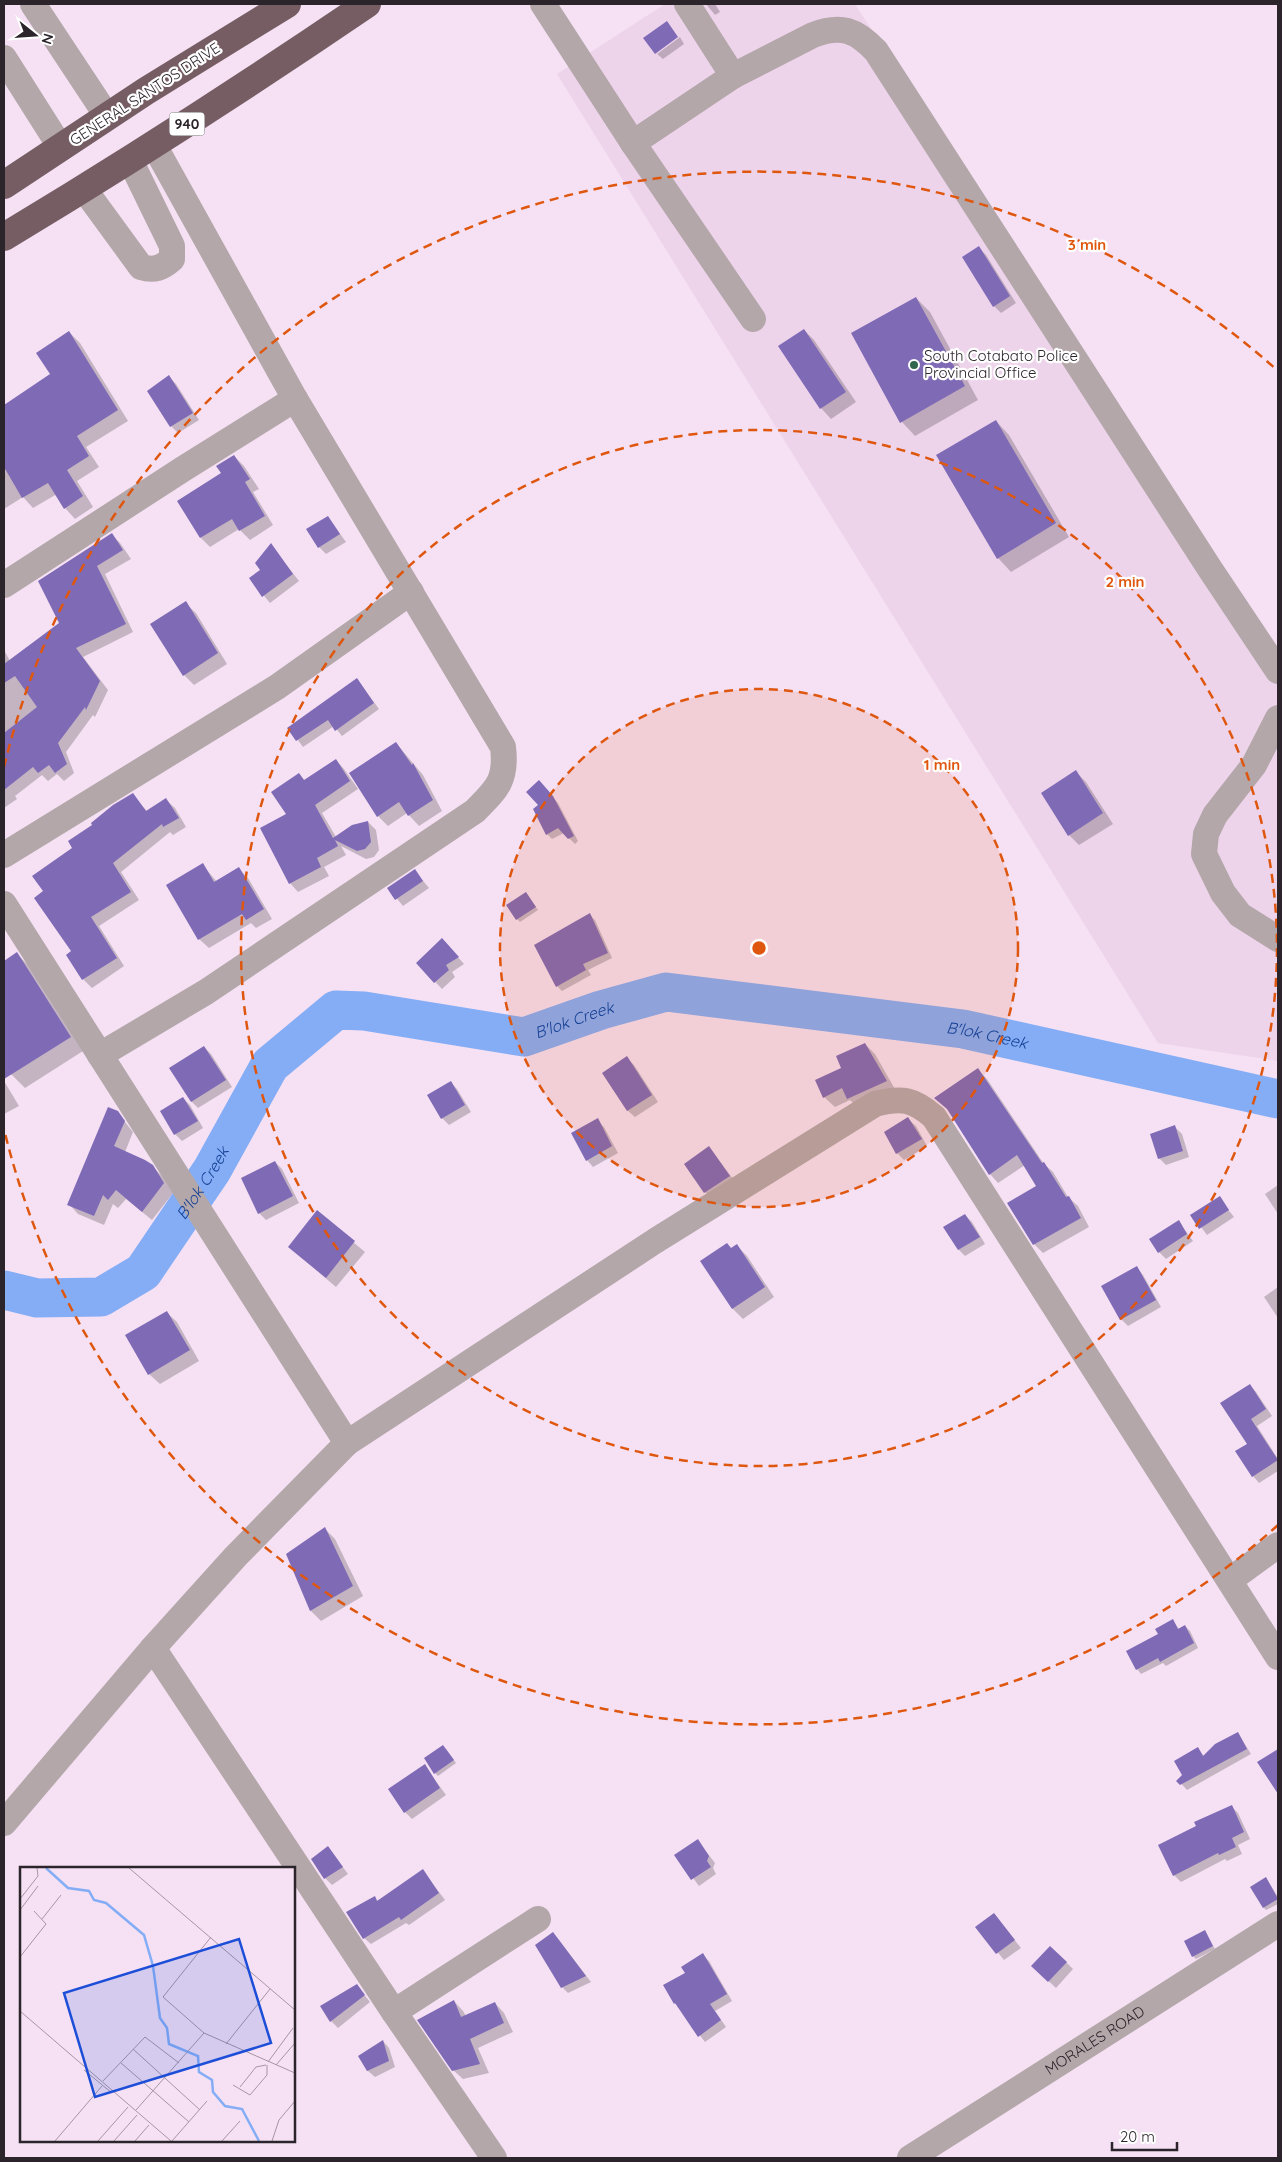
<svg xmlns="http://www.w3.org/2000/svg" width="1282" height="2162" viewBox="0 0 1282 2162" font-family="Quicksand,sans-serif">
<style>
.built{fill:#eed4eb}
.shadow{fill:#0003}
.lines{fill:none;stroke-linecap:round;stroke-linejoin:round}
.river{stroke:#84adf6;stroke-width:39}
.building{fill:#7f6ab6}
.minor{stroke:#b3a7aa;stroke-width:26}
.highway{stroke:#755d63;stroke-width:28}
.ring{fill:none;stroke:#df560e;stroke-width:2.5;stroke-dasharray:9 6}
.poi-dot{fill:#31674e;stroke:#fff;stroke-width:2}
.labels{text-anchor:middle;stroke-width:4.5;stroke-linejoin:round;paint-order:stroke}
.shield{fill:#fff;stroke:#6b666b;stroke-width:1}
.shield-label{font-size:14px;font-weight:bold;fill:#2c242b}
.street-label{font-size:15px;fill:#2c242b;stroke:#fff}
.poi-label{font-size:15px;fill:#2c242b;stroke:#fff;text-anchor:start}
.water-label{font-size:16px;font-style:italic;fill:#174295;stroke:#fff}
.inset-river{fill:none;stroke:#84adf6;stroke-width:2.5}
.inset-road{fill:none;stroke:#a595a3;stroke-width:1}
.view{fill:#1d4ed8;fill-opacity:0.15;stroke:#1d4ed8;stroke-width:2.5}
.inset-edge{fill:none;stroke:#2c242b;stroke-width:2.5}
.centre{fill:#df560e;stroke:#fff;stroke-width:2.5}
.ring-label{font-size:15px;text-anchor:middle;font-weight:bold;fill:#df560e;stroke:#fff;stroke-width:4.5;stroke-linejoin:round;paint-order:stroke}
</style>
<rect width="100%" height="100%" fill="#f5e1f3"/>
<polygon class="built" points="665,4 855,4 1278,656 1278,1061 1158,1043 557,74"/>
<g class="shadow">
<polygon points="706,4 715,4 720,12 715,15"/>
<polygon points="680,37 684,44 663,59 657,54"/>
<polygon points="979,248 986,255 1016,303 1001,313 994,306"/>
<polygon points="916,298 930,312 978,400 915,436 902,422"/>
<polygon points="804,330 814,340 856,402 831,419 821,408 780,347"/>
<polygon points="69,332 80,343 128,421 86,447 99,467 77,481 93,507 75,519 65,508 57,494 33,508 23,497 4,509 4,405 5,406 52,375"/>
<polygon points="169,377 176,384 199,420 178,433 171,426 149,391"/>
<polygon points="996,421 1009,435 1069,537 1011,572 998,558"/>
<polygon points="234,456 244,466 259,489 253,492 273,525 250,540 239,529 210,547 201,538 223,474"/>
<polygon points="328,517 346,542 326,554 319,547"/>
<polygon points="112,535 120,543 131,559 105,574 133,632 83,657 108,690 95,717 93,715 66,752 74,773 64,781 57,774 48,781 42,775 15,796 17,799 4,808 4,650 10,661 60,624"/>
<polygon points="271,545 299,581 270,603 250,579 262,570"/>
<polygon points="185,603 196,613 227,664 194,685 184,675"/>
<polygon points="357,679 379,709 342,736 334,726 303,747 289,728"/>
<polygon points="396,743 423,775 442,811 419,826 407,813 388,826 378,816"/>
<polygon points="336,760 344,769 358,789 322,813 336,837 368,822 376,830 379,850 374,857 366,859 341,846 346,855 324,867 329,876 298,892 290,883 262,829 288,815 298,774 305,781"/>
<polygon points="1076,772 1086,782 1113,824 1079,845 1069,835"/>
<polygon points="539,782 558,803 578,841 575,844 564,833 552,839 547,834 540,806"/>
<polygon points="132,795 147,811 166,800 175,808 186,827 173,835 170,832 121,872 139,900 99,926 124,966 92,988 83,979 67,955 72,952 45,891 74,849 94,825"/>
<polygon points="202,864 217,882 239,869 248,878 272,919 256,928 251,923 209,948 199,939"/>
<polygon points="415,871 429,888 403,906 389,889"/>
<polygon points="526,893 538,910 520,922 517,919"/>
<polygon points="590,915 595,920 612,958 588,970 591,975 562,991 557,986"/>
<polygon points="449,947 464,964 452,972 455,977 442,989 417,963"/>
<polygon points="17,954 31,968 83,1051 25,1088 11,1074 4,1063 4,962"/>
<polygon points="865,1044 875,1054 896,1091 859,1109 850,1100 835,1107 824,1097 843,1068"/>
<polygon points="204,1047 211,1054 232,1087 198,1108 192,1102 171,1068"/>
<polygon points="627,1058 634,1065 658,1102 635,1117 628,1111 604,1073"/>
<polygon points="978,1070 987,1079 1044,1164 1053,1172 1068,1197 1078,1206 1089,1227 1043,1253 1034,1244 1008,1204 1038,1186 1025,1165 998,1183 990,1174 949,1110"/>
<polygon points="4,1081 19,1106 4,1114"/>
<polygon points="451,1083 457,1089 471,1112 449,1125 442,1118 429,1096"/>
<polygon points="183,1098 190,1105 203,1128 182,1141 175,1134"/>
<polygon points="117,1112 133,1132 125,1152 152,1166 162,1176 173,1193 152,1220 126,1199 118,1208 113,1204 104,1225 78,1214 69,1204"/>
<polygon points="597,1120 604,1127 618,1153 593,1167 587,1160"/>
<polygon points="909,1120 916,1126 927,1146 904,1160 897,1153 885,1133"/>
<polygon points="1175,1127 1182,1134 1189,1157 1166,1165 1159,1158"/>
<polygon points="709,1147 736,1183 712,1199 705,1192"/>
<polygon points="275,1162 282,1169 299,1203 266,1220 259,1213"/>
<polygon points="1278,1185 1278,1214 1265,1194"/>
<polygon points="1219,1198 1234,1217 1207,1235 1192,1215"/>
<polygon points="317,1212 365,1252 336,1287 289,1247"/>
<polygon points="965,1215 972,1222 985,1244 965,1256 959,1250 945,1228"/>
<polygon points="1178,1221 1193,1241 1166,1259 1159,1252"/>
<polygon points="737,1246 747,1256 774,1297 743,1319 733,1309 702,1262"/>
<polygon points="1137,1268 1143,1275 1161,1307 1128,1326 1121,1319 1103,1287"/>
<polygon points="1278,1287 1278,1318 1264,1297"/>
<polygon points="166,1312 177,1322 199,1361 160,1384 149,1374 127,1336"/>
<polygon points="1250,1385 1256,1392 1272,1416 1257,1426 1278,1459 1278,1471 1259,1483 1253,1476 1248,1444"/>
<polygon points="325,1529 335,1539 363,1596 321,1621 311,1611 288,1555"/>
<polygon points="1173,1621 1179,1629 1185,1626 1190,1631 1198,1648 1166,1666 1163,1663 1141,1674 1137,1669 1159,1635"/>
<polygon points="1238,1733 1251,1754 1187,1790 1178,1780 1184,1775 1197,1748 1204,1756"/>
<polygon points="446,1749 456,1763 438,1776 435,1773"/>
<polygon points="425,1766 446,1795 412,1819 405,1812"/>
<polygon points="1231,1806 1238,1813 1250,1839 1238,1845 1242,1854 1227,1861 1225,1859 1181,1882 1174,1875 1197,1827"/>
<polygon points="698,1841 715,1863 713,1868 716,1874 699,1886 676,1855"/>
<polygon points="328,1847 348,1874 332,1885 325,1878"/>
<polygon points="423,1871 445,1900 409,1925 406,1923 371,1944 364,1938 375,1898 378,1901"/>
<polygon points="1266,1878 1278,1897 1278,1904 1266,1910 1264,1908"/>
<polygon points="994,1914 1021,1948 1004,1960 977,1927"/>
<polygon points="1205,1932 1215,1949 1196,1959 1193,1956"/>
<polygon points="558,1939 591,1982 568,1993 562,1987"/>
<polygon points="703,1955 709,1961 732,2001 715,2011 726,2027 705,2042 675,2003 687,1974"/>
<polygon points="1066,1962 1073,1969 1056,1988 1040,1973"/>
<polygon points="357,1986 370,2002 338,2028 331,2021"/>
<polygon points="454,2001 463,2011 466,2016 495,2003 504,2013 513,2032 478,2048 489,2073 463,2079 453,2070"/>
<polygon points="383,2041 389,2048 395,2067 375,2077 368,2071 359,2056"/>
</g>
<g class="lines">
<path class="river" id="s1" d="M4,1290L37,1298L101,1297L143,1272L212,1170L270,1065L336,1010L364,1011L524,1037L601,1010L666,992L963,1029L1278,1099"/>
</g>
<g class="building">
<polygon points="667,21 678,37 655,54 643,38"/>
<polygon points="979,246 1010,296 993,307 962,257"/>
<polygon points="916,297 965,386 900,423 851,333"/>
<polygon points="804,329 846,392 820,409 778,346"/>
<polygon points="69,331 118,410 77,436 89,456 67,470 83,496 64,509 48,483 22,498 4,467 4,405 50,374 36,353"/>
<polygon points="169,375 193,413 170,427 147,391"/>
<polygon points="996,420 1056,523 997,559 936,455"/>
<polygon points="234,455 250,479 245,482 265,516 239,531 232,519 200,538 177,501 221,473 216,466"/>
<polygon points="328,516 340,534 318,548 306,529"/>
<polygon points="112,533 123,550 97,566 126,624 76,648 100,681 86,710 85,707 58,743 67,764 55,773 49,765 38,773 33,767 4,790 4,733 37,707 15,676 4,683 4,664 59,623 38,581"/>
<polygon points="271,543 293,574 262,597 249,578 260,570 255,563"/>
<polygon points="186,601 218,653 183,676 150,624"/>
<polygon points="357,678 374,703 335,731 328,720 296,741 287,728"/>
<polygon points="396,742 412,765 413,763 433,800 408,816 399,802 377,817 349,773"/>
<polygon points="336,759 350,781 315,805 333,838 352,825 368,821 371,842 365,849 357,851 335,840 338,846 317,858 321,867 289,884 260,828 286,814 271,792 299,773 304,780"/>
<polygon points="1076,770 1103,813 1068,836 1041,793"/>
<polygon points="539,780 553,796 574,836 568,839 558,828 546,835 533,809 538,805 526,792"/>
<polygon points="133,793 146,811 166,798 179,818 163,827 162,824 113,863 131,892 91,917 117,958 82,980 66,955 71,951 34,898 43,891 32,876 72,848 68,841 92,825 91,823 113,805"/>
<polygon points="203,863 214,882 239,867 264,909 246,920 242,914 198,940 166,885"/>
<polygon points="415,869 423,881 395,900 387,888"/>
<polygon points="526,892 536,907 516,920 506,905"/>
<polygon points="590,913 608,953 583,964 586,970 556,987 534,945"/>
<polygon points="442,938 459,957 446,965 449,970 434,983 416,963"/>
<polygon points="17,952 71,1037 4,1079 4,961"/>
<polygon points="865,1043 887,1081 847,1099 842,1088 823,1098 815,1080 841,1068 836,1056"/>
<polygon points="204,1046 226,1080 191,1102 169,1068"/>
<polygon points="627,1056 652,1095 627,1111 602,1073"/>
<polygon points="978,1068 1042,1163 1044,1162 1066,1197 1069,1196 1081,1218 1033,1245 1007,1203 1036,1186 1017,1155 989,1175 947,1109 934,1098"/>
<polygon points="451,1081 465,1105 441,1119 427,1095"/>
<polygon points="183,1097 198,1121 174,1135 160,1111"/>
<polygon points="108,1107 118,1111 125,1121 114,1146 145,1160 153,1165 164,1183 142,1212 116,1190 108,1200 103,1195 94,1216 67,1205"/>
<polygon points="908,1117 922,1139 896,1154 884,1132"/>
<polygon points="598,1118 612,1146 586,1161 571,1133"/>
<polygon points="1175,1125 1183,1151 1158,1159 1150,1134"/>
<polygon points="709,1146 730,1176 704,1193 684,1164"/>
<polygon points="275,1161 293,1196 258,1214 241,1178"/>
<polygon points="1220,1196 1229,1210 1199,1229 1190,1215"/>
<polygon points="317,1210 355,1241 326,1278 288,1247"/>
<polygon points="965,1214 980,1237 958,1250 943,1227"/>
<polygon points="1179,1220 1187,1234 1158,1253 1149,1239"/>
<polygon points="727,1243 731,1248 737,1244 765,1287 732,1309 700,1261"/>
<polygon points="1137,1266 1156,1300 1120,1320 1101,1286"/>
<polygon points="167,1311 190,1350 148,1375 125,1335"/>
<polygon points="1250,1384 1266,1409 1251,1419 1278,1460 1252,1477 1235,1451 1247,1444 1220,1403"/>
<polygon points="325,1527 353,1586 310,1611 286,1554"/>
<polygon points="1173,1619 1178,1629 1185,1625 1194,1643 1160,1662 1158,1658 1136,1670 1126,1651 1158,1634 1155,1629"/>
<polygon points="1238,1732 1247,1749 1180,1785 1176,1781 1182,1775 1174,1761 1198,1747 1203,1756 1215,1744"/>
<polygon points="443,1745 454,1760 434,1774 424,1758"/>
<polygon points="1278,1749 1278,1794 1257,1762"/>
<polygon points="425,1764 440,1788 404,1813 388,1789"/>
<polygon points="1232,1805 1244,1832 1232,1838 1236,1847 1219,1855 1218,1853 1173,1876 1158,1845 1196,1826 1194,1822"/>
<polygon points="698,1839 709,1856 707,1861 711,1867 691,1880 674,1855"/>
<polygon points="328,1846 343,1867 324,1879 311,1859"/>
<polygon points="423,1869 439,1893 401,1920 399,1917 363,1939 346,1912 375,1896 377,1901"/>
<polygon points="1266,1877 1278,1899 1263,1908 1250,1887"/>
<polygon points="994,1913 1015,1940 996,1954 975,1927"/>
<polygon points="1205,1930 1213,1946 1192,1957 1184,1941"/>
<polygon points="553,1932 586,1976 561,1988 535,1945"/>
<polygon points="1050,1946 1067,1962 1048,1982 1031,1966"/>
<polygon points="703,1953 727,1994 710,2004 721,2020 698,2037 675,2003 674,2004 663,1985 685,1973 681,1967"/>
<polygon points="357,1984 365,1995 330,2022 320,2006"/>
<polygon points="454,2000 461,2017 495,2002 504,2023 470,2039 480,2064 452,2071 417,2020"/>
<polygon points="383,2040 389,2061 367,2071 358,2056"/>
</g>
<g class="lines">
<g class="minor">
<polyline points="33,4 107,116"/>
<polyline points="543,4 633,143 753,319"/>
<polyline points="687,4 733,76"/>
<polyline points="4,58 61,148"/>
<path d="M633,143L733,76L813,35C841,24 856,30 876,51L1210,569L1278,671"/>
<path d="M84,189L141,267C154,271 162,268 172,259V246L130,160"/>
<polyline points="4,585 183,469 295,399"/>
<polyline points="1278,718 1254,765 1215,815 1206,834 1204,854 1223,893 1240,915 1278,939"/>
<polyline points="4,855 277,687 411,592"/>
<polyline points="4,904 347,1443"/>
<path d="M100,1055L206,992L475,811C497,789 507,780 503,747L295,399L154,145"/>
<polyline points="1230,1580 1278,1545"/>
<polyline points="153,1648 394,2012 494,2158"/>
<path d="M4,1823L153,1648L236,1556L347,1443L655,1241L875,1104C902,1097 913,1099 934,1117L1278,1657"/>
<polyline points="394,2012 538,1919"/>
<path id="s2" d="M910,2158L1278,1924"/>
</g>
<g class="highway">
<polyline points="4,185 146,91 287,4"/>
<path d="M4,237C127,163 248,85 367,4"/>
</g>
</g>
<circle cx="759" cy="948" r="259" fill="#df560e" fill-opacity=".12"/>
<g class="ring">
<circle cx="759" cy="948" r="259"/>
<circle cx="759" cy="948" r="518"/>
<path d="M1278 1525A776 776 0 0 1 4 1129M4 767A776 776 0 0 1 1278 371"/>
</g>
<circle class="poi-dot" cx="914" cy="365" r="5"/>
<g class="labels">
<rect class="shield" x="169.5" y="112.5" width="35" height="23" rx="4"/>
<g class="shield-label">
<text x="187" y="129">940</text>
</g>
<g class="street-label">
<text transform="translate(145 94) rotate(-33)" y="5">GENERAL SANTOS DRIVE</text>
<text dy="5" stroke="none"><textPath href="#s2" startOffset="219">MORALES ROAD</textPath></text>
</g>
<g class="poi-label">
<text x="924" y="361">South Cotabato Police<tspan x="924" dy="17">Provincial Office</tspan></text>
</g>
<g class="water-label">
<text dy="6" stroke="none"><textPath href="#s1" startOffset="719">B'lok Creek</textPath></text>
<text dy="6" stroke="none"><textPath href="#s1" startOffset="1139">B'lok Creek</textPath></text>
<text dy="6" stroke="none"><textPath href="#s1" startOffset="254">B'lok Creek</textPath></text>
</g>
</g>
<g transform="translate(20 1867)">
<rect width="275" height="275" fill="#f5e1f3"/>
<path class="inset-river" d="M26,1L48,21L69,24L74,33L86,36L124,68L133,99L140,151L147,161L149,177L178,189L179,205L192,213L193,225L205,239L222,242L239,274"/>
<path class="inset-road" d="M109,1L275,143M0,32L18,9L17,1M0,43L18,19M22,52L41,28M191,70L143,130L184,166L275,206M0,90L26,57L14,44M0,144L151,274M206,177L250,122M113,182L180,243M248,195L273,161M101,196L169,255M256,198L275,176M64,203L92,226M83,214L125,170L159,196M213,218L230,228L247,208V198M220,220L236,200L246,198M116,243L184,166M35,274L82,219M78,274L108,240M94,274L117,248M115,274L129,258M152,274L187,234M202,274L220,254M252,274L259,253L275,234"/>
<path class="view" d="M219,72L251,176L75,230L44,126Z"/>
<rect width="275" height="275" class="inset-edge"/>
</g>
<circle cx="759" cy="948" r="8" class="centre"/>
<g class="ring-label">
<text x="1087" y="250">3 min</text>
<text x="1125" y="587">2 min</text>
<text x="942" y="770">1 min</text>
</g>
<rect width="1282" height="2162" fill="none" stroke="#2c242b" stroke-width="10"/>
<g transform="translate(35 35) rotate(107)" stroke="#ffffff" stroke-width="4" paint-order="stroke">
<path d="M0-4L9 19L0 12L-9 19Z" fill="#2c242b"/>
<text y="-8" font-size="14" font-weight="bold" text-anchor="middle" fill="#2c242b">N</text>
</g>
<path d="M1112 2142v8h65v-8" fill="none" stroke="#2c242b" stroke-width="2.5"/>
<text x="1120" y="2142" font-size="15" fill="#2c242b" stroke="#ffffff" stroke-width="4" paint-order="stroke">20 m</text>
</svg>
